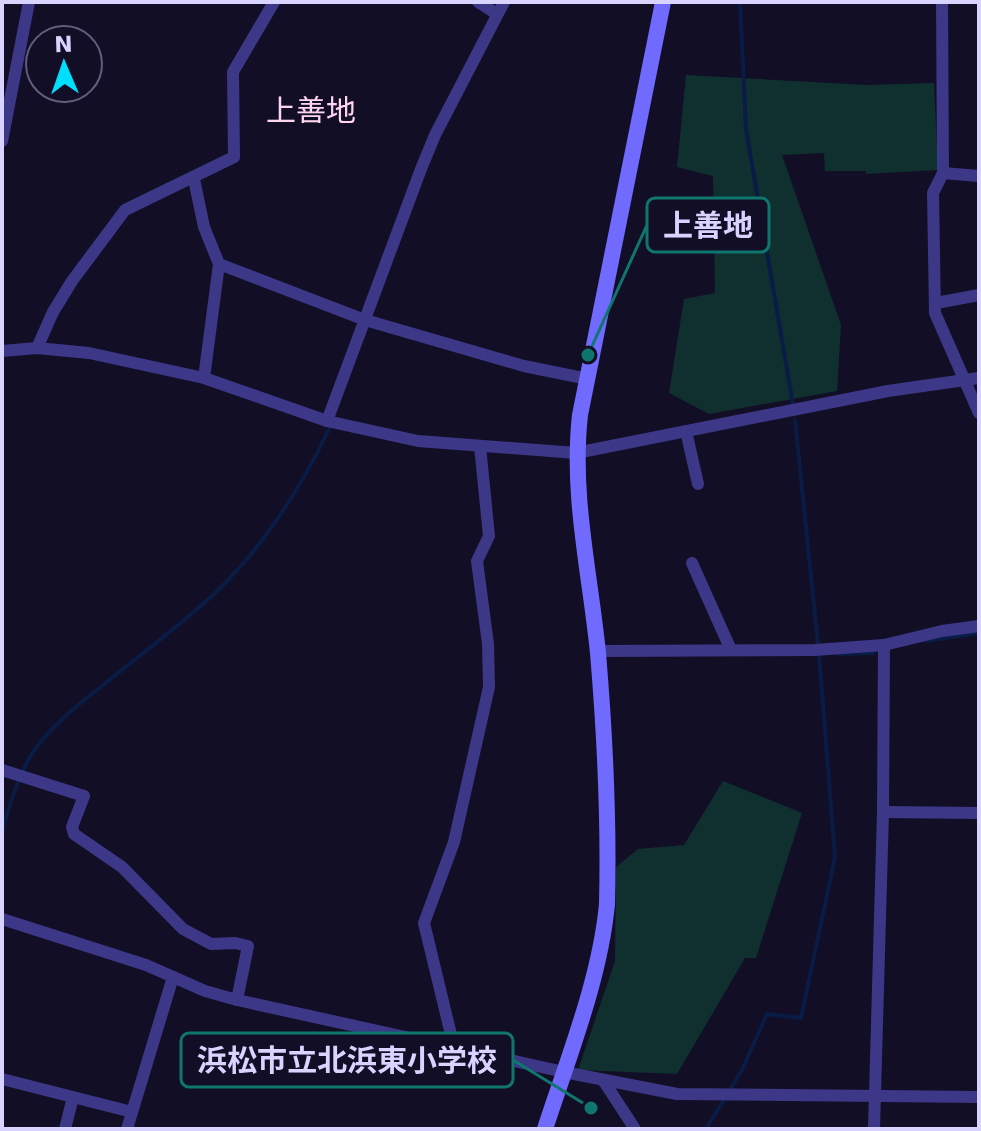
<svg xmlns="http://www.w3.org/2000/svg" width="981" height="1131" viewBox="0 0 981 1131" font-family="'DejaVu Sans','Noto Sans JP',sans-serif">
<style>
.green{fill:#103030}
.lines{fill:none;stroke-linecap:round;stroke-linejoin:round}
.stream{stroke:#081c45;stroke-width:4}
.street{stroke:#3c3787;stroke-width:12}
.secondary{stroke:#716aff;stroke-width:16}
.labels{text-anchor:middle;stroke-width:8;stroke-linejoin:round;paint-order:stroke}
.neighbourhood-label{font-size:30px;fill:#ffd5ef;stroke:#120e26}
.leader{fill:none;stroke:#0f766e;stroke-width:3}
.callout-dot{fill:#0f766e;stroke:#120e26;stroke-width:3}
.callout{fill:#120e26;stroke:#0f766e;stroke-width:3}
.callout-label{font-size:30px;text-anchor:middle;font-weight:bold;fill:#d9d3ff}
</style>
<rect width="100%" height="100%" fill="#120e26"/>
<g class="green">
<polygon points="686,75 867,85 934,83 938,170 866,174 866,171 825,171 824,153 782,155 841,325 837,391 709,414 669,393 684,299 715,293 713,176 677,167"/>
<polygon points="723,781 802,813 756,958 745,958 677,1074 578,1070 615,961 616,867 638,849 684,845"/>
</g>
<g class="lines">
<g class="stream">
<polyline points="740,2 746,129 793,405"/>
<polyline points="926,641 979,633"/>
<polyline points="837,654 874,653"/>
<path d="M2,832C9,805 18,776 33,752C53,723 81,703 108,681C144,652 182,624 216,592C265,545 301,488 330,427"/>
<polyline points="706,1129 742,1070 767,1014 801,1018 835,857 819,654 795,420"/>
</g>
<g class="street">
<polyline points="478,2 497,14"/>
<polyline points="942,2 943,173 933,193 935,313 979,413"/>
<polyline points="2,141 29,2"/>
<polyline points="943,173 979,176"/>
<polyline points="194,179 204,227 219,264 204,378"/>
<polyline points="219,264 365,320 524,366 588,379"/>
<polyline points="936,303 979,295"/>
<polyline points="37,348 53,312 72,281 125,210 234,157 233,72 274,2"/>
<polyline points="2,351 37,348 89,353 204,378 327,421 418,441 576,453 888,391 979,378"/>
<polyline points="327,421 421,169 435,135 504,2"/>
<polyline points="686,431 698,484"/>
<polyline points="692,563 731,650"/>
<polyline points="597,651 815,650 884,645 942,631 979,626"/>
<polyline points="2,770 84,796 72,827 74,834 122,867 183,929 211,944 235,943 248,946 237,1000"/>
<polyline points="883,812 979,813"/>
<polyline points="2,919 146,965 205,991 237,1000 564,1072 677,1094 979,1097"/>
<polyline points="454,1047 424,923 454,842 489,687 488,644 477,561 489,536 480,446"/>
<polyline points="2,1079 132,1112"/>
<polyline points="603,1080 635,1129"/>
<polyline points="65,1129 73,1097"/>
<polyline points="127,1129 173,977"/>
<polyline points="874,1129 883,812 884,645"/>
</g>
<path class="secondary" d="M545,1129C568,1058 600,979 607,904C609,821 605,736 598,653C590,573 571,495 580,415L663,2"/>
</g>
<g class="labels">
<g class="neighbourhood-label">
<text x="311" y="121">上善地</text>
</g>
</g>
<path class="leader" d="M588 355L647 225M591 1108L513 1060"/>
<g class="callout-dot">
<circle cx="588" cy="355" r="8"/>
<circle cx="591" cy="1108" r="8"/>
</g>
<g class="callout">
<rect x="647" y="198" width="122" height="54" rx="8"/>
<rect x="181" y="1033" width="332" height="54" rx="8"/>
</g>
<g class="callout-label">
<text x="708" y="236">上善地</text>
<text x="347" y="1071">浜松市立北浜東小学校</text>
</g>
<rect width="981" height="1131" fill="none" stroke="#d9d3ff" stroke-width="8"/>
<g transform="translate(64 64) rotate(358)"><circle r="38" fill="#120e26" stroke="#625d7d" stroke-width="2"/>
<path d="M0-6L14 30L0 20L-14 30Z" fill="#00defe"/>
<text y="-12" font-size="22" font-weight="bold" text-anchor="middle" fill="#d9d3ff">N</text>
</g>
</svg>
